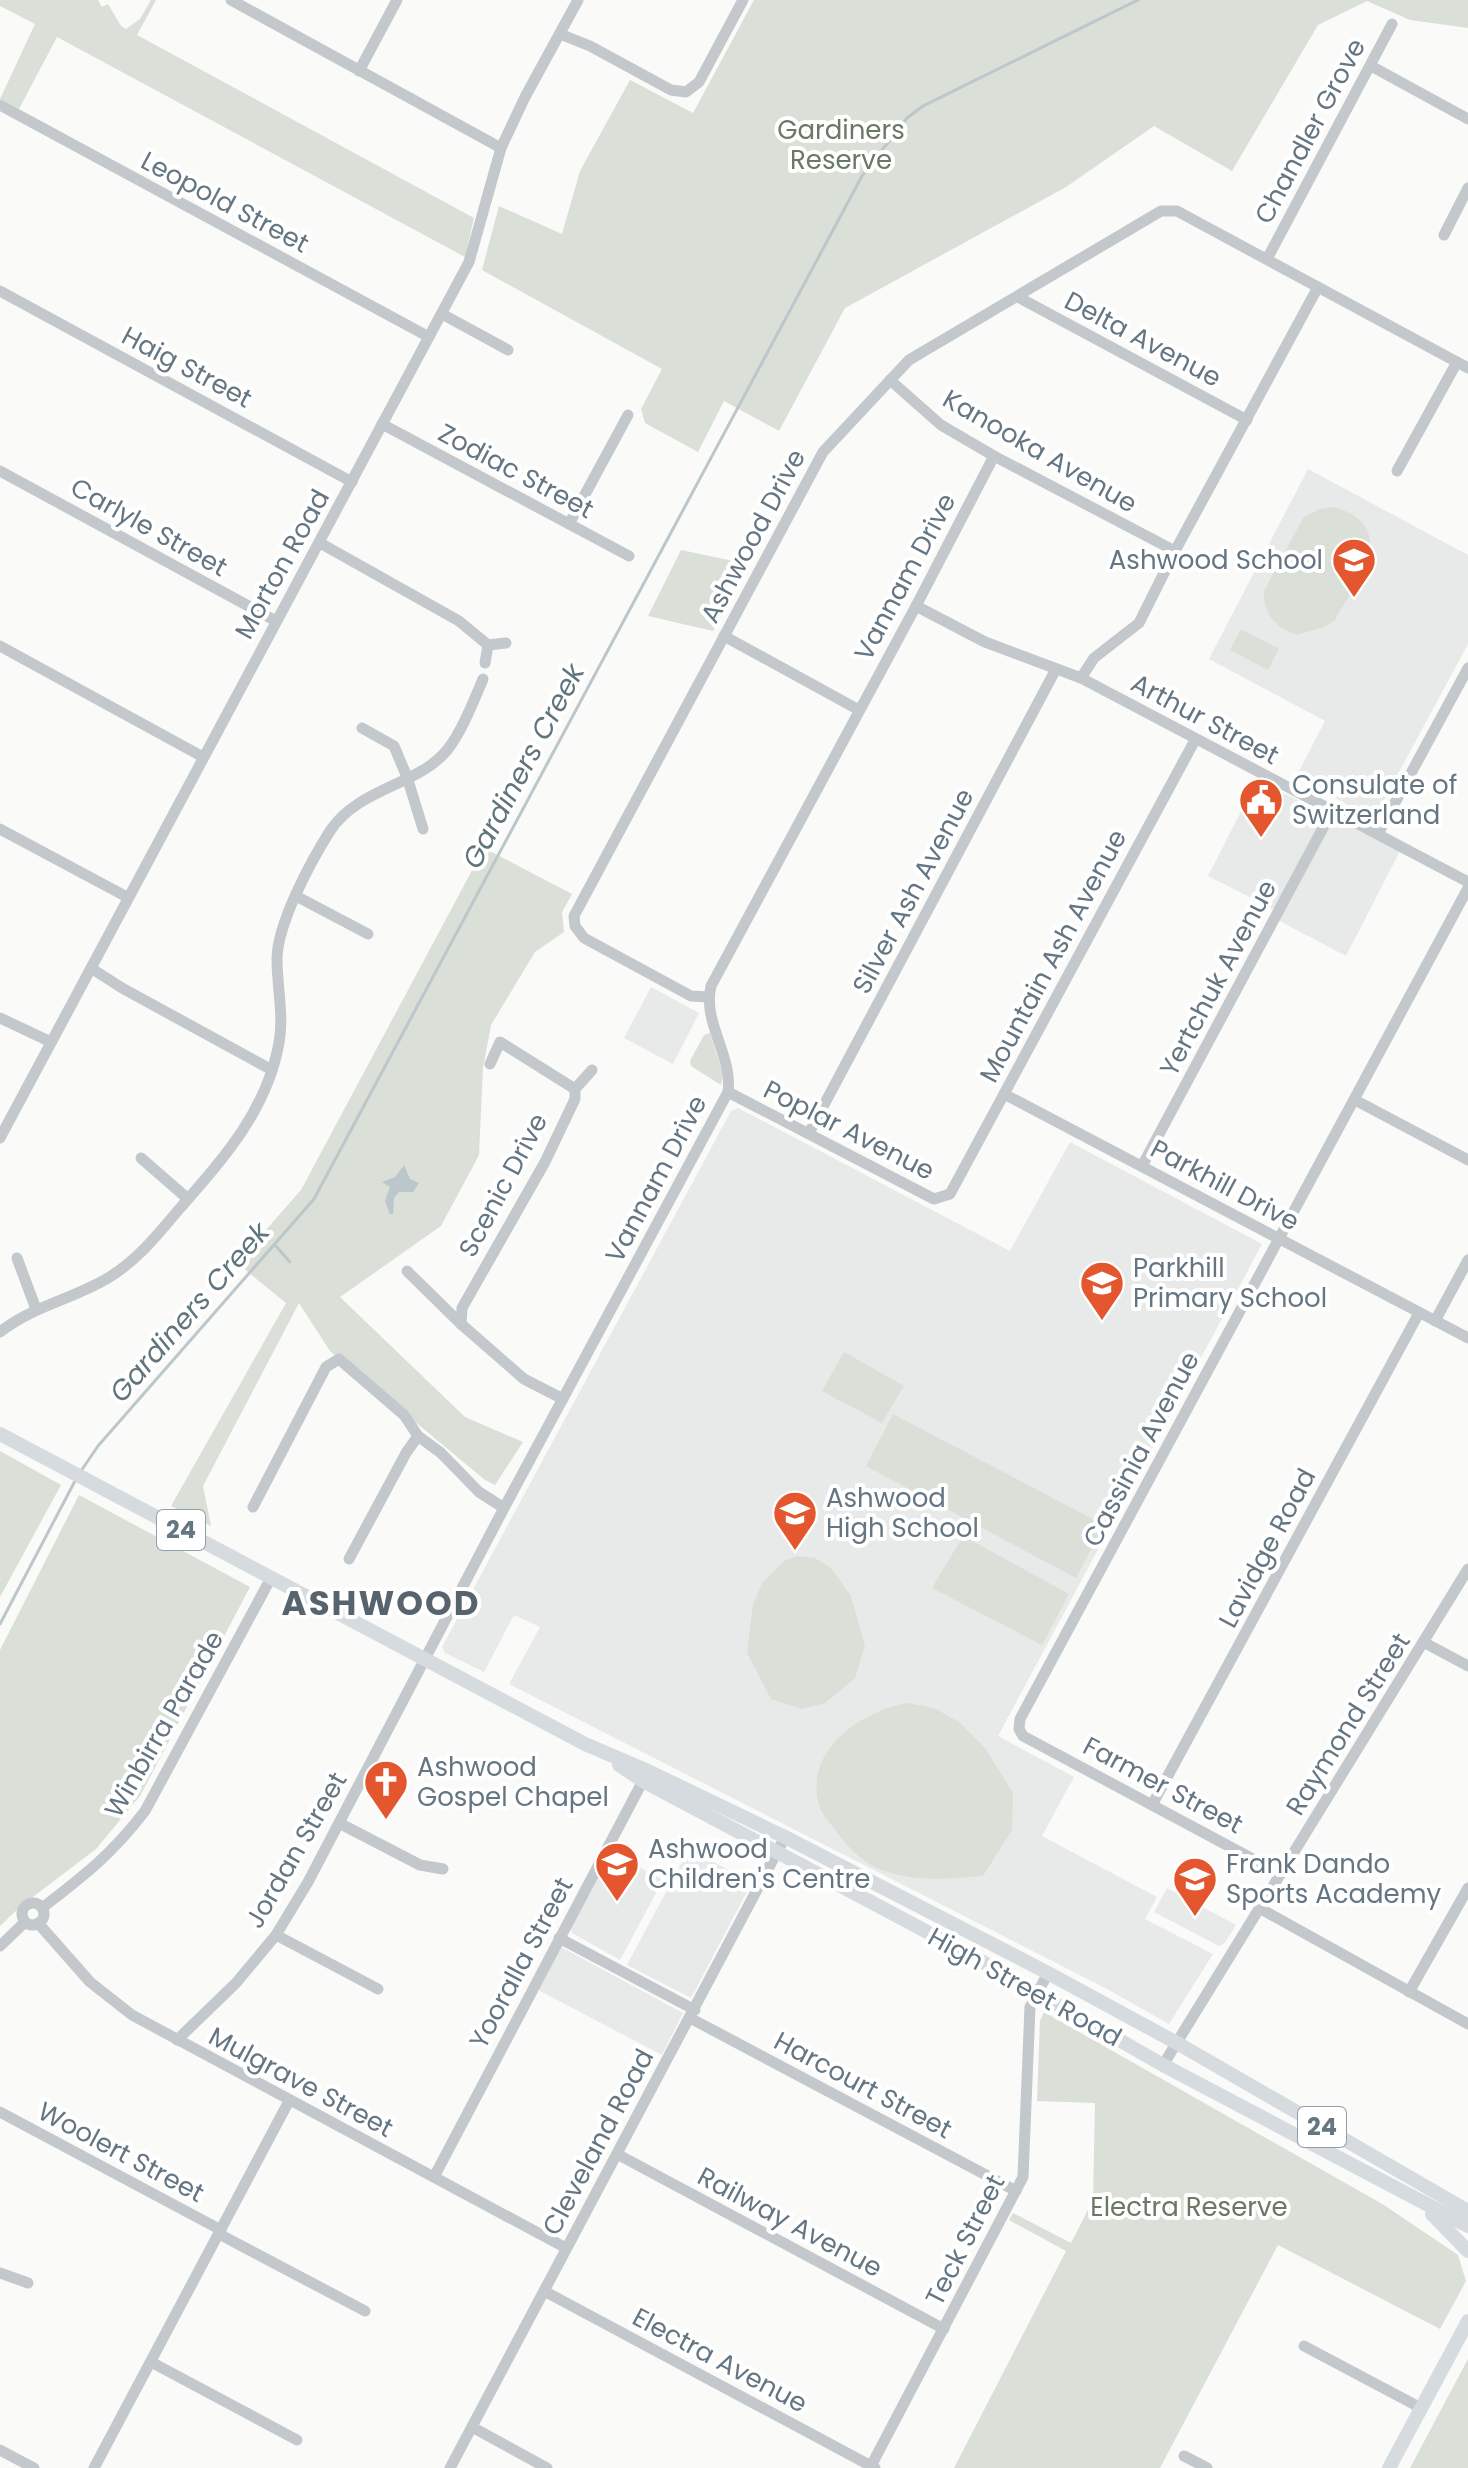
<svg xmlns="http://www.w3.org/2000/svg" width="1468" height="2468" viewBox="0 0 1468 2468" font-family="Poppins,sans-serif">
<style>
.built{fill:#e8e9e9}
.green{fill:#dadfd7}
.water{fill:#bbc7cb}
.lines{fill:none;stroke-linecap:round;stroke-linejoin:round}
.stream{stroke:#bbc7cb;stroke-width:3}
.minor{stroke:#c3c8cc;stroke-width:11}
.major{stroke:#d6dbdf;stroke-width:14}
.labels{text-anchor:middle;stroke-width:8;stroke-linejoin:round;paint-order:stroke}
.shield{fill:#fff;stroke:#939fa8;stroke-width:2}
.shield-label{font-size:24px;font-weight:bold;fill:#657683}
.park-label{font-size:26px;fill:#687a64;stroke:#fff}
.street-label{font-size:26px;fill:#657683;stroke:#fff}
.poi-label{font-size:26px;fill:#657683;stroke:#fff;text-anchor:start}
.water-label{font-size:28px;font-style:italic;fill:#60757c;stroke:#fff}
.district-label{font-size:34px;font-weight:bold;letter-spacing:2px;fill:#57646e;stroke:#fff}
</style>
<rect width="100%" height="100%" fill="#fafaf8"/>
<g class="built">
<polygon points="1308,469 1468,555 1468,644 1377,813 1370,817 1296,777 1325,721 1209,659"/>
<polygon points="1257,780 1400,851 1346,956 1272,917 1275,910 1208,876"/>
<polygon points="651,987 699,1013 673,1064 624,1038"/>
<polygon points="738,1108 1010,1251 1070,1142 1262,1244 998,1736 1074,1777 1042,1836 1157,1897 1145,1919 1213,1954 1169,2024 1107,1989 509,1684 540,1627 514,1615 484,1672 445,1653 442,1647 731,1111"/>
<polygon points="689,1849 752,1882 691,1998 627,1965"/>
<polygon points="611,1852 663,1880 620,1960 572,1933 570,1927"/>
<polygon points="1167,1888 1236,1925 1224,1944 1219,1946 1154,1912"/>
<polygon points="561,1947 683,2013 662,2055 538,1990"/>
</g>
<g class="green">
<polygon points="0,0 98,0 102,7 108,4 121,26 126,29 140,19 151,0 156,0 137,35 474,218 465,257 57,37 19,109 0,99 35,24 0,6"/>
<polygon points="754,0 1468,0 1468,28 1410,20 1367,1 1318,25 1232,171 1154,126 1066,187 845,308 779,431 724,401 698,452 645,423 641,409 662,369 482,270 499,206 562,234 580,171 630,80 693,113"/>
<path d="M1335,507C1402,529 1356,581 1335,620L1324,627L1297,635C1275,626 1264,616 1264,591L1303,518L1319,509Z"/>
<polygon points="681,550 748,564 713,631 648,616"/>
<polygon points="1241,629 1279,649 1268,670 1230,650"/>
<polygon points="484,848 572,894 562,912 564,932 535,952 491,1025 483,1068 479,1155 441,1226 340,1297 465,1417 523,1442 495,1485 485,1480 330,1351 299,1303 203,1486 211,1526 171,1506 286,1303 237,1263 301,1190"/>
<polygon points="710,1033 723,1074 721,1085 691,1066 690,1061 704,1035"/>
<polygon points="844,1352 904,1386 882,1423 822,1391"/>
<polygon points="893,1414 1104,1525 1076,1578 866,1466"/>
<polygon points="0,1451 61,1485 0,1597"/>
<polygon points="79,1495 250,1587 140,1796 96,1849 21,1906 0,1926 0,1650"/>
<polygon points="963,1536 1069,1594 1042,1645 932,1588"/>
<polygon points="797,1556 815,1558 832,1569 851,1596 865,1646 855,1678 825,1703 802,1709 771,1699 747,1653 753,1604 763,1582 784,1561"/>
<path d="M907,1703L934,1708L959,1722L985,1748L1013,1793L1012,1830L983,1876C945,1879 912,1883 875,1867C858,1858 847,1846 835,1830C830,1822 821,1814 819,1805C804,1750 860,1712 907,1703Z"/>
<polygon points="1044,2012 1384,2205 1458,2255 1466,2281 1440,2329 1278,2245 1160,2468 954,2468 1066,2251 1009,2220 1013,2213 1071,2243 1093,2200 1095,2103 1037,2101 1040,2021"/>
<polygon points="1468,2359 1468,2468 1410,2468"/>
</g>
<polygon class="water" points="404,1165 410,1179 419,1183 413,1192 399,1192 394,1198 393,1214 390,1214 385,1201 390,1187 382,1182 395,1177"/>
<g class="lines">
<g class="stream">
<polyline points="275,1245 290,1262"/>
<polyline points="81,1471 98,1446 314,1199 862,176 907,118 923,106 1138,0"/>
<polyline points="0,1624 75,1481"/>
</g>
<g class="minor">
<polyline points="231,0 501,148"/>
<polyline points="560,34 590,46 671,90 686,92 699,82 743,0"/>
<polyline points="1371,66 1468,119"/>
<polyline points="359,71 397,0"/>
<polyline points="0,105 429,337"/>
<polyline points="1444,235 1468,188"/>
<polyline points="1267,259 1392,24"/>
<polyline points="0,291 352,482"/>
<polyline points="1018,297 1247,420"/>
<polyline points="442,314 508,350"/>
<polyline points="890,380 941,425 994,456 1175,551"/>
<polyline points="382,424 629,556"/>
<polyline points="0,471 276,621"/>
<polyline points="1397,471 1457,362"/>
<polyline points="569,524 628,415"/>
<polyline points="320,543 459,621 488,645 506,643"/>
<polyline points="916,606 985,642 1081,678 1468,882"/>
<polyline points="724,636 859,710"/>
<polyline points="0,646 203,757"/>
<polyline points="485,663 488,645"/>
<polyline points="1081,678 1094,658 1139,623 1175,551 1318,287"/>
<polyline points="362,728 394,746 407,777 423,829"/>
<polyline points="0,829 127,897"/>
<polyline points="1378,834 1468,668"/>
<polyline points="296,896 368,934"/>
<polyline points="91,968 122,988 272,1070"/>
<polyline points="709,997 691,996 584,938 575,926 574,916 823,452 909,360 1161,211 1177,211 1468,368"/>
<polyline points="0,1018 51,1042"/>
<polyline points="490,1064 500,1042 575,1089"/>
<polyline points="728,1092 934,1199 950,1194 1195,740"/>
<polyline points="1004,1094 1468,1338"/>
<polyline points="1355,1100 1468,1160"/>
<polyline points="809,1133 1056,669"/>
<polyline points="0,1138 469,262 501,148 525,97 578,0"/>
<polyline points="141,1158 188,1199"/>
<polyline points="1142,1166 1332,811"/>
<polyline points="17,1258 36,1309"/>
<polyline points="407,1271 461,1324 524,1379 563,1399"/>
<polyline points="1435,1321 1468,1260"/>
<polyline points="461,1324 462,1308 545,1162 575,1099 575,1089 592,1070"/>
<path d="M0,1332C33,1306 73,1299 108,1278C138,1260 159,1233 181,1207C224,1158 267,1110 279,1043C284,1015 277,987 277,959C277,924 311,861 330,831C359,787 419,786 448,749C462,731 474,700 483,679"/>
<polyline points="253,1507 326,1367 339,1359 404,1415 418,1436 441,1453 479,1492 504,1508"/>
<polyline points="349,1559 406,1453 418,1436"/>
<polyline points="1425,1643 1468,1666"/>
<polyline points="1152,1805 1419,1313"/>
<polyline points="339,1823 420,1865 443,1869"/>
<polyline points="1281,1874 1023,1736 1019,1729 1020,1719 1468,888"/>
<circle cx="33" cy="1914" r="11"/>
<path d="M42,1908C85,1875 112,1854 145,1811L271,1578"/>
<polyline points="1261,1909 1468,2024"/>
<polyline points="38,1923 90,1982 132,2015 566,2248"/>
<polyline points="276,1935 378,1989"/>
<polyline points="559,1938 695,2010"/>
<polyline points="0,1946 25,1922"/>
<polyline points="1409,1992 1468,1888"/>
<polyline points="690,2018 1016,2191"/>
<path d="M177,2040L236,1983L276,1935L308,1882L504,1508L728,1092C733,1056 702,1022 711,986L916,606L994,456"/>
<polyline points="1163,2065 1468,1569"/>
<polyline points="0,2112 221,2230"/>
<polyline points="617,2154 944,2329"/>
<polyline points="434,2177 646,1775"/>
<polyline points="219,2234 365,2311"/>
<polyline points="0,2273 28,2283"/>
<polyline points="544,2291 875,2468"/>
<polyline points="1304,2346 1421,2408"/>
<polyline points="151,2362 297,2440"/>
<polyline points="472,2427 547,2468"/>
<polyline points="0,2450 34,2468"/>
<polyline points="1184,2456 1207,2468"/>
<polyline points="871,2466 1023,2177 1030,2007 1048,1973"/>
<polyline points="94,2468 289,2101"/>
<polyline points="450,2468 785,1837"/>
</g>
<g class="major">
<polyline points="0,1434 585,1744 648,1771 785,1837 1048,1973 1177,2043 1468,2211"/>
<polyline points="619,1765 643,1781 967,1953 1163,2065 1468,2226"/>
<polyline points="1432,2214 1468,2251"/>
<polyline points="1389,2468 1468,2321"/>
</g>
</g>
<defs>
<g id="school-pin" transform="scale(2.3)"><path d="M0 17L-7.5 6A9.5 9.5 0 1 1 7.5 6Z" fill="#e4572e" stroke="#fff"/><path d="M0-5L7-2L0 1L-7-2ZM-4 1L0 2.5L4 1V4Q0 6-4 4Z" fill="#fff"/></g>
<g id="civic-pin" transform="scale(2.3)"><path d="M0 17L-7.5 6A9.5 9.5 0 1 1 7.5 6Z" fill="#e4572e" stroke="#fff"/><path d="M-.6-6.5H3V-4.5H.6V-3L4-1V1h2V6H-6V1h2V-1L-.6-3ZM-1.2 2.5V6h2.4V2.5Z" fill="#fff"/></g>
<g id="church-pin" transform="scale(2.3)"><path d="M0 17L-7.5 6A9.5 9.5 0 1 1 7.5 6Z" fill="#e4572e" stroke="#fff"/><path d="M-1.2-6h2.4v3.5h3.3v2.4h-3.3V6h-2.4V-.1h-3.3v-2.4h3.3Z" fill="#fff"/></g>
</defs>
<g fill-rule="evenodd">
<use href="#school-pin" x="1354" y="560"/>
<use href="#civic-pin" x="1261" y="800"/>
<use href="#school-pin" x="1102" y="1283"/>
<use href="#school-pin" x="795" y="1513"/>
<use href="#church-pin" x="386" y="1782"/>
<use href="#school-pin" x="617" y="1864"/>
<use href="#school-pin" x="1195" y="1879"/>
</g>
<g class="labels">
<g class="shield">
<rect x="157" y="1510" width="48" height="40" rx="6"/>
<rect x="1298" y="2107" width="48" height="40" rx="6"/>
</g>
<g class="shield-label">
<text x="181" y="1538">24</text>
<text x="1322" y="2135">24</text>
</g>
<g class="park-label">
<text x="841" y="139">Gardiners<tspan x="841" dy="30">Reserve</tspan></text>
<text x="1189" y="2216">Electra Reserve</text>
</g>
<g class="street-label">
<text transform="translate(1310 131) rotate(-62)" y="9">Chandler Grove</text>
<text transform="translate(225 202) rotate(28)" y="9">Leopold Street</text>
<text transform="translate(1143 339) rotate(28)" y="9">Delta Avenue</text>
<text transform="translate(187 367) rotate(28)" y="9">Haig Street</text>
<text transform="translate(1040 451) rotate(30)" y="9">Kanooka Avenue</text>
<text transform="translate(516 471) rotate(28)" y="9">Zodiac Street</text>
<text transform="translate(149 527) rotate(29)" y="9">Carlyle Street</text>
<text transform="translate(753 536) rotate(-62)" y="9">Ashwood Drive</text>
<text transform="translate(282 564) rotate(-61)" y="9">Morton Road</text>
<text transform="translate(905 577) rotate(-62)" y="9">Vannam Drive</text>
<text transform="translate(1205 719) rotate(28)" y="9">Arthur Street</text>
<text transform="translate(913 891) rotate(-62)" y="9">Silver Ash Avenue</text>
<text transform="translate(1053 956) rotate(-62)" y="9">Mountain Ash Avenue</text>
<text transform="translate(1218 978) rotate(-62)" y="9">Yertchuk Avenue</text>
<text transform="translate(849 1130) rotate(27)" y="9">Poplar Avenue</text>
<text transform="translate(656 1179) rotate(-62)" y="9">Vannam Drive</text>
<text transform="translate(503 1185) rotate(-62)" y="9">Scenic Drive</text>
<text transform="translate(1225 1185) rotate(28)" y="9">Parkhill Drive</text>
<text transform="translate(1141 1449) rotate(-62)" y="9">Cassinia Avenue</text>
<text transform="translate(1267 1548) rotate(-62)" y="9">Lavidge Road</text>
<text transform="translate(164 1724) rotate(-60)" y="9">Winbirra Parade</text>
<text transform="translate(1348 1724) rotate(-58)" y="9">Raymond Street</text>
<text transform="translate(1163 1785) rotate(28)" y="9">Farmer Street</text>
<text transform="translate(296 1850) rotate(-60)" y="9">Jordan Street</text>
<text transform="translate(521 1963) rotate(-62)" y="9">Yooralla Street</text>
<text transform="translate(1025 1987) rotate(29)" y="9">High Street Road</text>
<text transform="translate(301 2082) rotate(28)" y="9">Mulgrave Street</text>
<text transform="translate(863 2085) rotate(28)" y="9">Harcourt Street</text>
<text transform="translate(598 2142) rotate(-62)" y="9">Cleveland Road</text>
<text transform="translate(121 2152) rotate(28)" y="9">Woolert Street</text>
<text transform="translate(790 2222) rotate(28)" y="9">Railway Avenue</text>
<text transform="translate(965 2240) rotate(-63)" y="9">Teck Street</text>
<text transform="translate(720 2360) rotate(28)" y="9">Electra Avenue</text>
</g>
<g class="poi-label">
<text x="1323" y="569" text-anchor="end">Ashwood School</text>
<text x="1292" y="794">Consulate of<tspan x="1292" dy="30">Switzerland</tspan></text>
<text x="1133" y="1277">Parkhill<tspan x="1133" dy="30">Primary School</tspan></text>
<text x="826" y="1507">Ashwood<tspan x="826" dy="30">High School</tspan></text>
<text x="417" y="1776">Ashwood<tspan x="417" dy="30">Gospel Chapel</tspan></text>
<text x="648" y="1858">Ashwood<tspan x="648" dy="30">Children's Centre</tspan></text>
<text x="1226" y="1873">Frank Dando<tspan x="1226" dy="30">Sports Academy</tspan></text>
</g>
<g class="water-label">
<text transform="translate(523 766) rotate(-62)" y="10">Gardiners Creek</text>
<text transform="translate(189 1312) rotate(-49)" y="10">Gardiners Creek</text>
</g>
<g class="district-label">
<text x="381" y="1615">ASHWOOD</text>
</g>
</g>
</svg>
